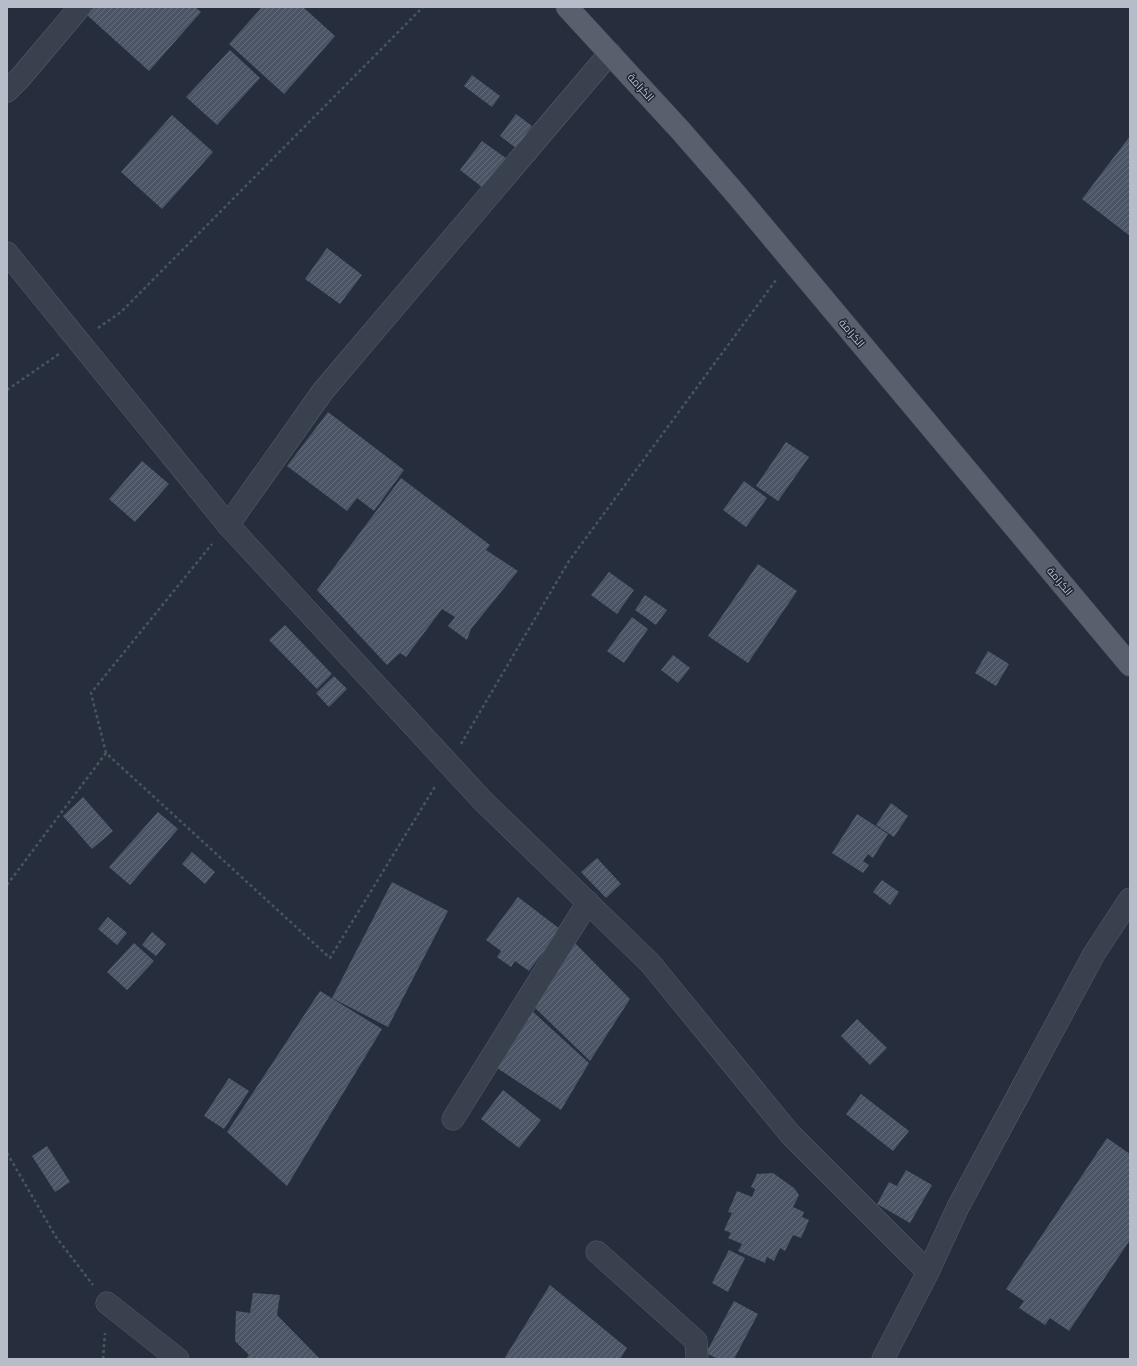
<svg xmlns="http://www.w3.org/2000/svg" width="1137" height="1366" viewBox="0 0 1137 1366" font-family="'Open Sans',Cairo,sans-serif">
<style>
.building{fill:url(#building-hatch)}
.lines{fill:none;stroke-linecap:round;stroke-linejoin:round}
.minor-casing{stroke:#555c68;stroke-width:23}
.major-casing{stroke:#434a57;stroke-width:23}
.path{stroke:#46575b;stroke-width:2.5;stroke-dasharray:3 3;stroke-linecap:butt}
.minor{stroke:#3a414e;stroke-width:22}
.major{stroke:#58606d;stroke-width:22}
.labels{text-anchor:middle;stroke-width:3;stroke-linejoin:round;paint-order:stroke}
.street-label{font-size:11px;fill:#b6bcc8;stroke:#1f2633}
</style>
<defs>
<pattern id="building-hatch" width="6" height="6" patternUnits="userSpaceOnUse"><rect width="6" height="6" fill="#4c5566"/><path d="M-1 1l2-2M0 6l6-6M5 7l2-2" fill="none" stroke="#646c7a"/></pattern>
</defs>
<rect width="100%" height="100%" fill="#262e3d"/>
<g class="building">
<polygon points="94,7 195,7 201,12 149,71 87,15"/>
<polygon points="262,7 303,7 335,36 284,94 229,44"/>
<polygon points="230,50 260,78 217,125 186,97"/>
<polygon points="472,75 500,96 492,107 464,86"/>
<polygon points="516,114 532,126 516,148 500,136"/>
<polygon points="172,115 213,152 162,209 121,172"/>
<polygon points="1130,136 1130,236 1082,199"/>
<polygon points="482,141 510,161 487,191 460,170"/>
<polygon points="327,248 362,275 340,304 305,279"/>
<polygon points="328,412 404,470 374,511 357,498 347,511 287,466"/>
<polygon points="786,442 809,457 778,501 756,486"/>
<polygon points="142,461 169,484 135,522 109,499"/>
<polygon points="401,478 490,545 486,550 518,571 471,629 467,640 448,626 455,617 442,609 406,657 400,653 387,665 317,590"/>
<polygon points="744,481 767,498 746,527 723,510"/>
<polygon points="758,564 797,591 748,663 708,636"/>
<polygon points="609,572 634,590 617,614 591,595"/>
<polygon points="645,595 667,610 656,625 635,610"/>
<polygon points="632,617 648,629 624,663 607,651"/>
<polygon points="285,625 332,674 317,689 269,640"/>
<polygon points="988,651 1009,664 996,686 975,673"/>
<polygon points="673,655 690,668 678,683 661,670"/>
<polygon points="334,676 347,689 329,707 316,693"/>
<polygon points="83,797 113,831 92,849 63,816"/>
<polygon points="891,803 908,816 894,837 876,825"/>
<polygon points="158,812 178,829 130,885 109,867"/>
<polygon points="857,814 888,834 873,858 868,854 863,861 869,865 863,873 832,853"/>
<polygon points="192,852 215,872 205,884 182,864"/>
<polygon points="597,858 621,884 606,898 581,872"/>
<polygon points="882,880 899,892 890,905 873,892"/>
<polygon points="392,882 448,911 388,1027 332,998"/>
<polygon points="518,897 560,929 529,971 515,961 511,967 497,957 501,951 486,940"/>
<polygon points="108,917 127,933 117,945 98,929"/>
<polygon points="152,932 166,944 156,956 142,945"/>
<polygon points="574,942 630,999 590,1061 534,1007"/>
<polygon points="134,943 154,961 127,990 107,972"/>
<polygon points="320,991 382,1029 287,1186 227,1132"/>
<polygon points="532,1011 589,1063 561,1110 497,1068"/>
<polygon points="857,1019 887,1048 870,1065 841,1036"/>
<polygon points="229,1078 249,1091 224,1129 204,1116"/>
<polygon points="503,1090 541,1120 519,1148 481,1119"/>
<polygon points="861,1094 909,1131 893,1151 846,1114"/>
<polygon points="1107,1138 1130,1154 1130,1240 1069,1331 1050,1318 1045,1325 1019,1308 1024,1301 1006,1289"/>
<polygon points="47,1146 70,1182 55,1192 32,1156"/>
<polygon points="906,1170 932,1185 910,1223 877,1204 889,1182 897,1186"/>
<polygon points="773,1173 794,1188 799,1195 793,1207 804,1212 802,1217 809,1220 801,1238 793,1235 785,1251 780,1248 774,1261 767,1257 765,1263 738,1251 742,1244 728,1238 731,1233 724,1230 732,1213 728,1212 737,1191 752,1197 755,1189 751,1187 757,1174"/>
<polygon points="729,1250 745,1258 728,1292 712,1283"/>
<polygon points="550,1285 627,1348 620,1359 504,1359"/>
<polygon points="253,1293 280,1295 277,1315 320,1359 246,1359 249,1355 235,1341 236,1311 250,1313"/>
<polygon points="734,1301 758,1314 734,1359 718,1359 706,1353"/>
</g>
<g class="lines">
<g class="minor-casing">
<g id="minor">
<polyline points="7,91 20,78 80,7"/>
<polyline points="7,253 228,525 483,801 650,963 790,1134 928,1272"/>
<polyline points="228,525 323,391 610,53"/>
<polyline points="453,1119 588,902"/>
<polyline points="597,1252 696,1341 697,1359"/>
<polyline points="107,1303 178,1359"/>
<polyline points="883,1359 928,1272 958,1207 1094,954 1130,899"/>
</g>
</g>
<g class="major-casing">
<polyline id="major" points="567,7 681,131 735,193 1130,665"/>
</g>
<g class="path">
<polyline points="98,328 121,312 423,7"/>
<polyline points="7,390 59,354"/>
<polyline points="461,744 569,561 776,280"/>
<polyline points="106,753 91,693 212,544"/>
<polyline points="7,885 106,753 330,958 436,785"/>
<polyline points="7,1153 56,1237 93,1285"/>
<polyline points="103,1359 105,1333"/>
</g>
<use href="#minor" class="minor"/>
<use href="#major" class="major"/>
</g>
<g class="labels">
<g class="street-label">
<text transform="translate(641 87) rotate(48)" y="4">الكرامة</text>
<text transform="translate(852 333) rotate(50)" y="4">الكرامة</text>
<text transform="translate(1060 581) rotate(50)" y="4">الكرامة</text>
</g>
</g>
<rect width="1137" height="1366" fill="none" stroke="#b6bcc8" stroke-width="16"/>
</svg>
